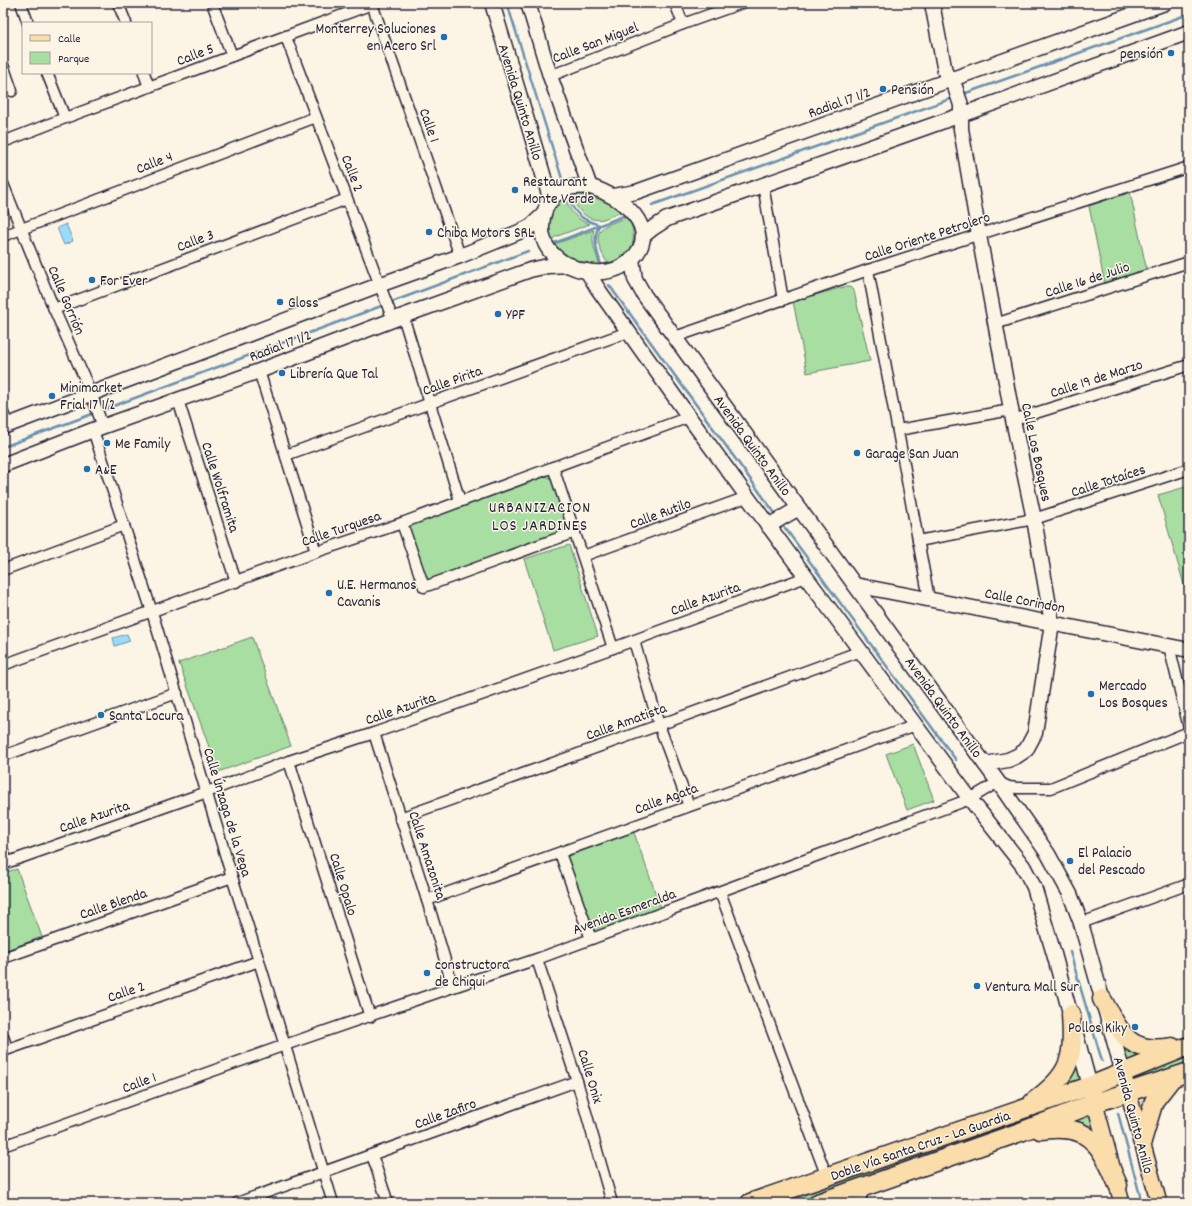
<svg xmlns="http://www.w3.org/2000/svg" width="1192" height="1206" viewBox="0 0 1192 1206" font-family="Dekko,sans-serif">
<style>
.green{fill:#a8dea1;stroke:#65806e}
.water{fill:#9adbfc;stroke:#6a91af}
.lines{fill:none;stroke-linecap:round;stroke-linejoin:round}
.stream{stroke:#6a91af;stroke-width:2.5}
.street-casing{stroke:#22223b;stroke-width:13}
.secondary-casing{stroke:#22223b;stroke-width:17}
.primary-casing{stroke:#22223b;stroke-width:18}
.highway-casing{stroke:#22223b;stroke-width:21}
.street{stroke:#fcf5e5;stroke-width:10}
.secondary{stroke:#fcf5e5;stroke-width:14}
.primary{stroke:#faddab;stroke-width:15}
.highway{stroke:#faddab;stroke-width:18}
.poi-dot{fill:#1f6fb2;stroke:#fcf5e5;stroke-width:1.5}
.labels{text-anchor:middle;stroke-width:3;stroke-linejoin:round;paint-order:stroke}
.poi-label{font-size:15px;fill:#22223b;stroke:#fcf5e5;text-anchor:start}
.street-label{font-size:15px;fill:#22223b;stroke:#fcf5e5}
.neighbourhood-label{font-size:16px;letter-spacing:1px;fill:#22223b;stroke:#fcf5e5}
</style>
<rect width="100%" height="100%" fill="#fcf5e5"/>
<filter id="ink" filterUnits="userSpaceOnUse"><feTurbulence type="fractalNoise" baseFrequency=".025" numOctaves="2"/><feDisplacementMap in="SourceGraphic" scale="8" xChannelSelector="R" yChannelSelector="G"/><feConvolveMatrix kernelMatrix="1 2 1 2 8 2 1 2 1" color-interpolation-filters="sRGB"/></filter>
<g filter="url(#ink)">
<g class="green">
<polygon points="1130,192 1148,276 1106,290 1089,206"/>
<path d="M577,194L607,200L624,211C617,213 610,217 603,219C588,223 576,209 571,196Z"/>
<path d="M565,198C570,211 576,220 590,224L555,237L551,241L548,236L549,212L561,199Z"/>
<path d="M628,217C634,229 637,246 625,256C621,261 614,263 609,266C603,256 590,235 605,226C612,222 621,220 628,217Z"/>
<path d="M594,230C590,244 597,254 600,267L568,260L552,245Z"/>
<polygon points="844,287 850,287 854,291 870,361 807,373 793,301"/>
<polygon points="546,476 552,479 570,528 569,531 426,583 407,526"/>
<polygon points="1189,486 1189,594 1187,595 1158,495"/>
<polygon points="569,545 598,636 553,650 524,559"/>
<polygon points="252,637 291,746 218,772 179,663"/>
<polygon points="913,744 934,800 907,810 886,754"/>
<polygon points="633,830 661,908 596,932 591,929 566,857 569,853"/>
<polygon points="17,869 42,937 3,951 3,873"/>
<polygon points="1119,1035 1153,1053 1125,1064"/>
<polygon points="1074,1052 1086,1081 1054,1088"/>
<polygon points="1189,1054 1189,1066 1134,1082 1133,1078"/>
<polygon points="1089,1091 1091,1098 803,1203 769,1203"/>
<polygon points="1094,1109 1109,1158 1061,1124"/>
</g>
<g class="water">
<polygon points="66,224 73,241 64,245 57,228"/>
<polygon points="127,634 130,641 115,646 113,638"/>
</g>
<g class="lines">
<g class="stream">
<polyline points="507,3 564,185"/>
<polyline points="966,93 1189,14"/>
<path d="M569,201C578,217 582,219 599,225C592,242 597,250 602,268"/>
<polyline points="652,205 953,98"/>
<polyline points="552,244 626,215"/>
<polyline points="609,285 777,516"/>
<polyline points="389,303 528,251"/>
<polyline points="100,411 384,305"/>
<polyline points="3,447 95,413"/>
<polyline points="785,528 956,760"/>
<polyline points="1070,952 1102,1061"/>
<polyline points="1118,1113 1142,1203"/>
</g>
<g class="street-casing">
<g id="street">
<polyline points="21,3 28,23"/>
<polyline points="118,3 126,23"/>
<polyline points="212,3 232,56"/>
<polyline points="675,3 683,24"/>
<polyline points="372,4 460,256"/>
<polyline points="286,37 393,320"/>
<polyline points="3,65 12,91"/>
<polyline points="47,73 65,118"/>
<polyline points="144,73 149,87"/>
<polyline points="550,76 683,24 742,3"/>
<polyline points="3,142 65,118 375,3"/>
<polyline points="3,184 54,309 91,393 103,427"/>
<polyline points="763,185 783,300"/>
<polyline points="3,236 316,117"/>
<polyline points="868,270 929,599"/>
<polyline points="54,309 347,199"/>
<polyline points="403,316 460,501"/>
<polyline points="995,324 1189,262"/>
<polyline points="675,337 868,270 1189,167"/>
<polyline points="259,371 316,552"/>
<polyline points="178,400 236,582"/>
<polyline points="3,413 8,425"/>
<polyline points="1013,420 1189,365"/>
<polyline points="93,430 152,612 232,877 259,961 333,1203"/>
<polyline points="898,430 1011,410"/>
<polyline points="286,455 628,332"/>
<polyline points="553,467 613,648"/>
<polyline points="402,523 424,587 575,532"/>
<polyline points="918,541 1034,519 1189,469"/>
<polyline points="583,556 747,497"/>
<polyline points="3,570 124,525"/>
<polyline points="634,641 659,725 689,806"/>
<polyline points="1169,646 1189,728"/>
<polyline points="3,665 316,552 402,523 689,417"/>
<polyline points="374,733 427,900 453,987"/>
<polyline points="3,756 177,693"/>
<polyline points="289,761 370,1017"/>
<polyline points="400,818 659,725 861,651"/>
<polyline points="3,851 7,862"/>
<polyline points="560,853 591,939"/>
<polyline points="3,864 207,792 289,761 374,733 613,648 806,577"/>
<polyline points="720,892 827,1177"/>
<polyline points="427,900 916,725"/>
<polyline points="1081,923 1189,884"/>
<polyline points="3,958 232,877"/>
<polyline points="537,959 577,1081 612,1203"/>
<polyline points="3,1036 7,1049"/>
<polyline points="3,1051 259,961"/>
<polyline points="3,1146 285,1045 453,987 537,959 970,799 998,782 1009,787 1017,788 1051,788 1189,732"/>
<polyline points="372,1155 388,1203"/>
<polyline points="237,1203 577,1081"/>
</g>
</g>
<g class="secondary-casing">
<g id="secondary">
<polyline points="492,3 551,201"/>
<polyline points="528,3 550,76 590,187"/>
<polyline points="932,3 945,72 955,87 961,105 961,129 979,235 1013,420 1034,519 1052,623 1035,733 1026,750 1017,756 1008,760 985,764"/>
<path d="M573,187C579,187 586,186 591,187C621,196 664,229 631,260C608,281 568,273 549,250C536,232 542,201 561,191C565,189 569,188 573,187Z"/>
<polyline points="613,196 636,192 1165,3"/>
<polyline points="643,236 653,228 667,219 961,115 1189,32"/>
<polyline points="632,259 635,279 644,295 998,782 1048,854 1070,894 1081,923 1123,1073"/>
<polyline points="587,271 598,289 689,417 806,577 970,799 1023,866 1034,887 1054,954 1090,1086"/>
<polyline points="3,427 379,285 460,256 519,232 531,226 543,215"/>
<polyline points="3,465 93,430 259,371 403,316 530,270 548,266 570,265"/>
<polyline points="768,526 799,508"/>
<polyline points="855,585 1189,650"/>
<polyline points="857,1203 862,1187"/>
</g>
</g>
<g class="primary-casing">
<g id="primary">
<polyline points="1123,1073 1159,1203"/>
<polyline points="1092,1093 1122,1203"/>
</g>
</g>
<g class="highway-casing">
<g id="highway">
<path d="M1102,999C1121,1033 1128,1055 1172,1047"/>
<path d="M1033,1102C1071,1073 1074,1061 1071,1014"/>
<path d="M1040,1130C1047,1130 1055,1128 1062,1129C1096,1129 1107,1160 1118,1185"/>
<polyline points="1142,1141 1154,1101 1172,1078"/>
<polyline points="750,1203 1090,1086 1189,1046"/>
<polyline points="818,1203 1023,1131 1095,1103 1189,1072"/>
</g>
</g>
<use href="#street" class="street"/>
<use href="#secondary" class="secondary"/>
<use href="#primary" class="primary"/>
<use href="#highway" class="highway"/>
</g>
</g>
<g class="poi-dot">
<circle cx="444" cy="37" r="4"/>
<circle cx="1171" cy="53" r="4"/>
<circle cx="883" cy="89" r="4"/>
<circle cx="515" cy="190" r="4"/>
<circle cx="429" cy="232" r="4"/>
<circle cx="92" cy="280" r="4"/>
<circle cx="280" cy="302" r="4"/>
<circle cx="498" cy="314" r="4"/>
<circle cx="282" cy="373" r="4"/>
<circle cx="52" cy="396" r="4"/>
<circle cx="107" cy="443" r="4"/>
<circle cx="857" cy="453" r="4"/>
<circle cx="87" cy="469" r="4"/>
<circle cx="329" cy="593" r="4"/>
<circle cx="1091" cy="694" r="4"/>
<circle cx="101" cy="715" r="4"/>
<circle cx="1070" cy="861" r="4"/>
<circle cx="427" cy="973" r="4"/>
<circle cx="977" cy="986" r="4"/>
<circle cx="1135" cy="1027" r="4"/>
</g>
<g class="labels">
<g class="poi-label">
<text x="436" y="33" text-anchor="end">Monterrey Soluciones<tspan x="436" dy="17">en Acero Srl</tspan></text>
<text x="1163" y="58" text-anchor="end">pensión</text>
<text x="891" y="94">Pensión</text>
<text x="523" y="186">Restaurant<tspan x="523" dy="17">Monte Verde</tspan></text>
<text x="437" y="237">Chiba Motors SRL</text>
<text x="100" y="285">For Ever</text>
<text x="288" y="307">Gloss</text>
<text x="506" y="319">YPF</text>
<text x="290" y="378">Librería Que Tal</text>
<text x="60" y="392">Minimarket<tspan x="60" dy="17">Frial 17 1/2</tspan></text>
<text x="115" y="448">Me Family</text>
<text x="865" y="458">Garage San Juan</text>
<text x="95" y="474">A&amp;E</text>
<text x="337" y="589">U.E. Hermanos<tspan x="337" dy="17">Cavanis</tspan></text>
<text x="1099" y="690">Mercado<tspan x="1099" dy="17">Los Bosques</tspan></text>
<text x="109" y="720">Santa Locura</text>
<text x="1078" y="857">El Palacio<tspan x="1078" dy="17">del Pescado</tspan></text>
<text x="435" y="969">constructora<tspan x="435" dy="17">de Chiqui</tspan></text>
<text x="985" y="991">Ventura Mall Sur</text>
<text x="1127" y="1032" text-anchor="end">Pollos Kiky</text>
</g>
<g class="street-label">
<text transform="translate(595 42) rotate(-21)" y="5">Calle San Miguel</text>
<text transform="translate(195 54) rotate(-21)" y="5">Calle 5</text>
<text transform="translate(521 102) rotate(73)" y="5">Avenida Quinto Anillo</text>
<text transform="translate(839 102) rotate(-20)" y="5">Radial 17 1/2</text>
<text transform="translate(430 125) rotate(71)" y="5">Calle 1</text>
<text transform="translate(154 162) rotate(-21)" y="5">Calle 4</text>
<text transform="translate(353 173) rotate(69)" y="5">Calle 2</text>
<text transform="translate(927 236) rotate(-18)" y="5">Calle Oriente Petrolero</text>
<text transform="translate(195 240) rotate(-21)" y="5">Calle 3</text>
<text transform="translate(1087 279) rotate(-18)" y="5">Calle 16 de Julio</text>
<text transform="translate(67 300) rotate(67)" y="5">Calle Gorrión</text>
<text transform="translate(280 345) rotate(-21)" y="5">Radial 17 1/2</text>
<text transform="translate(1096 378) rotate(-18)" y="5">Calle 19 de Marzo</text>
<text transform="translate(452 380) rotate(-20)" y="5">Calle Pirita</text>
<text transform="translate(753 445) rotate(54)" y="5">Avenida Quinto Anillo</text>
<text transform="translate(1037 452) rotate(78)" y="5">Calle Los Bosques</text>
<text transform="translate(1108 480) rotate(-18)" y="5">Calle Totaíces</text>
<text transform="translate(221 487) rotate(72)" y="5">Calle Wolframita</text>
<text transform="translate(660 513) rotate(-20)" y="5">Calle Rutilo</text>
<text transform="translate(341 528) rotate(-19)" y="5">Calle Turquesa</text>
<text transform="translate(705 598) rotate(-20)" y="5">Calle Azurita</text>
<text transform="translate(1025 600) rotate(11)" y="5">Calle Corindon</text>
<text transform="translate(944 707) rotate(54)" y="5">Avenida Quinto Anillo</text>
<text transform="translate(400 708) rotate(-19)" y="5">Calle Azurita</text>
<text transform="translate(626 721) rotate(-20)" y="5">Calle Amatista</text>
<text transform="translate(666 798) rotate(-20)" y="5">Calle Agata</text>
<text transform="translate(228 812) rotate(73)" y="5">Calle Únzaga de la Vega</text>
<text transform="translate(94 816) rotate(-19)" y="5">Calle Azurita</text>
<text transform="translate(428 855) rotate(72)" y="5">Calle Amazonita</text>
<text transform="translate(344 884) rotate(73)" y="5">Calle Opalo</text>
<text transform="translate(113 903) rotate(-19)" y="5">Calle Blenda</text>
<text transform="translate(624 911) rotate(-20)" y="5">Avenida Esmeralda</text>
<text transform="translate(126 991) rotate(-19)" y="5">Calle 2</text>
<text transform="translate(591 1076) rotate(73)" y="5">Calle Onix</text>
<text transform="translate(139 1082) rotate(-20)" y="5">Calle 1</text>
<text transform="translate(445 1113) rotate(-20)" y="5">Calle Zafiro</text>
<text transform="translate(1134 1115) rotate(75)" y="5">Avenida Quinto Anillo</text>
<text transform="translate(920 1145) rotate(-19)" y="5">Doble Vía Santa Cruz - La Guardia</text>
</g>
<g class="neighbourhood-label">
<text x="540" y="512">URBANIZACION<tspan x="540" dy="18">LOS JARDINES</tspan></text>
</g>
</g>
<rect width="1192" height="1206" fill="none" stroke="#fcf5e5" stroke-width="16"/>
<rect x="8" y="8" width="1176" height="1190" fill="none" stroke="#22223b" stroke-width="1.5" filter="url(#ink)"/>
<rect x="22" y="22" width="130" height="52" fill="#fcf5e5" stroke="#a5a1a1"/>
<rect x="30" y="35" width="20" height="6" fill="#faddab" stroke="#a5a1a1"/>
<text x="58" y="42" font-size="12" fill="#22223b">Calle</text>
<rect x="30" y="52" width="20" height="12" fill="#a8dea1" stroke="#a5a1a1"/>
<text x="58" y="62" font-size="12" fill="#22223b">Parque</text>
</svg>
